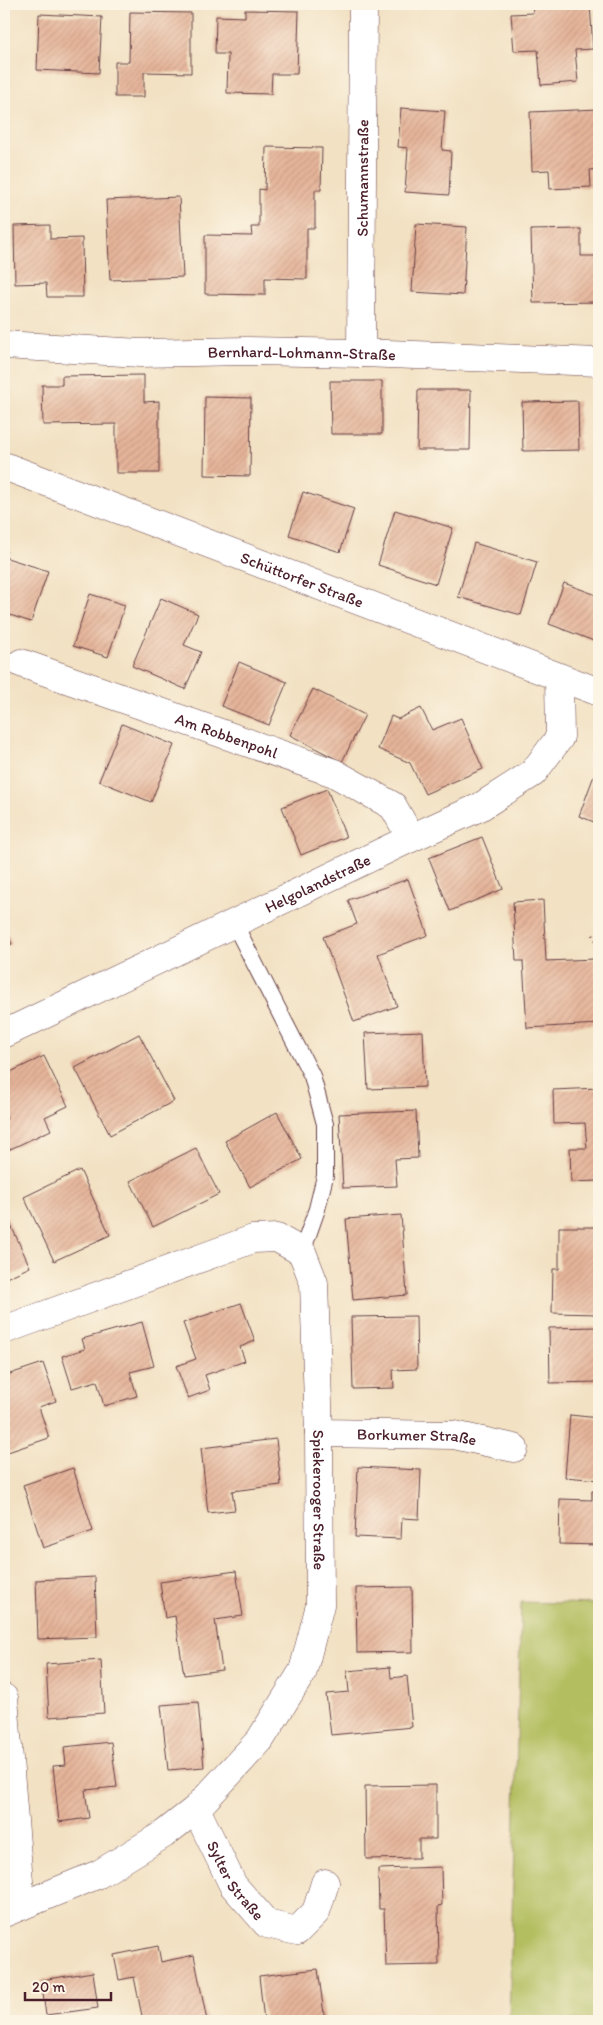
<svg xmlns="http://www.w3.org/2000/svg" width="603" height="2025" viewBox="0 0 603 2025" font-family="Itim,sans-serif">
<style>
.green{fill:#b2be5f;stroke:#7e6e45}
.building{fill:url(#building-hatch)}
.lines{fill:none;stroke-linecap:round;stroke-linejoin:round}
.service-casing{stroke:#633c42;stroke-width:18}
.minor-casing{stroke:#633c42;stroke-width:29}
.secondary-casing{stroke:#633c42;stroke-width:29}
.path{stroke:#633c42;stroke-width:3;stroke-dasharray:1 4;stroke-linecap:butt}
.service{stroke:#fff;stroke-width:16}
.minor{stroke:#fff;stroke-width:28}
.secondary{stroke:#fff;stroke-width:28}
.labels{text-anchor:middle;stroke-width:5;stroke-linejoin:round;paint-order:stroke}
.street-label{font-size:16px;fill:#4a1f2b;stroke:#fcf5e5}
</style>
<defs>
<pattern id="building-hatch" width="6" height="6" patternUnits="userSpaceOnUse" patternTransform="scale(1.25)"><rect width="6" height="6" fill="#e5b499"/><path d="M-1 1l2-2M0 6l6-6M5 7l2-2" fill="none" stroke="#c69a84"/></pattern>
</defs>
<rect width="100%" height="100%" fill="#fcf5e5"/>
<filter id="ink" filterUnits="userSpaceOnUse"><feTurbulence type="fractalNoise" baseFrequency=".02" numOctaves="2"/><feDisplacementMap in="SourceGraphic" scale="10" xChannelSelector="R" yChannelSelector="G"/><feConvolveMatrix kernelMatrix="1 2 1 2 8 2 1 2 1" color-interpolation-filters="sRGB"/></filter>
<filter id="wash" filterUnits="userSpaceOnUse"><feTurbulence type="fractalNoise" baseFrequency=".0096" numOctaves="4" result="noise"/><feDisplacementMap in="SourceGraphic" scale="20" xChannelSelector="R" yChannelSelector="G"/><feGaussianBlur stdDeviation="1.12" result="paint"/><feColorMatrix in="noise" values="0 0 0 0 0 0 0 0 0 0 0 0 0 0 0 0 0 1.4 0 .05"/><feComposite in="paint" operator="in"/></filter>
<g filter="url(#wash)">
<rect width="100%" height="100%" fill="#f2e1c3"/>
<polygon class="green" points="521,1602 599,1604 599,2021 509,2021"/>
<g id="blocks">
<g class="building">
<polygon points="532,4 590,4 593,49 575,50 578,82 541,85 538,50 514,51 511,14 533,13"/>
<polygon points="245,10 299,11 297,74 272,74 271,94 227,93 228,54 215,54 216,16 245,17"/>
<polygon points="130,12 191,13 191,73 144,72 144,97 115,97 115,62 129,62"/>
<polygon points="39,14 102,17 99,73 37,70"/>
<polygon points="401,108 445,111 442,150 451,151 449,195 405,192 408,148 398,147"/>
<polygon points="599,109 599,169 590,170 591,187 550,189 549,170 532,171 530,112"/>
<polygon points="266,147 322,148 321,190 315,190 315,228 307,228 307,279 265,278 265,295 205,294 205,235 252,236 251,227 259,227 259,189 265,190"/>
<polygon points="179,197 183,277 110,280 106,200"/>
<polygon points="416,224 467,227 463,295 412,292"/>
<polygon points="50,225 50,239 82,238 83,297 47,297 46,283 15,284 14,226"/>
<polygon points="581,229 581,256 598,256 599,254 599,302 533,303 531,230"/>
<polygon points="144,375 144,402 159,401 159,473 116,473 116,424 43,425 42,385 62,385 62,376"/>
<polygon points="330,381 382,381 382,434 331,434"/>
<polygon points="418,390 471,390 470,450 417,450"/>
<polygon points="205,397 251,398 250,476 204,475"/>
<polygon points="578,401 579,450 523,451 522,402"/>
<polygon points="303,492 354,509 340,552 289,535"/>
<polygon points="395,510 453,528 436,584 378,565"/>
<polygon points="474,543 537,562 521,615 458,597"/>
<polygon points="4,550 7,551 4,557 48,571 31,622 4,613"/>
<polygon points="564,583 599,596 599,643 549,624"/>
<polygon points="90,594 125,605 108,657 73,646"/>
<polygon points="161,598 198,614 184,645 201,652 185,689 132,666"/>
<polygon points="239,662 287,682 269,725 221,706"/>
<polygon points="313,689 365,715 342,762 290,735"/>
<polygon points="421,708 432,730 461,718 483,769 425,794 410,763 378,749 391,716 398,719"/>
<polygon points="122,724 174,745 151,802 99,781"/>
<polygon points="599,762 599,824 579,816"/>
<polygon points="327,789 346,837 301,855 282,807"/>
<polygon points="482,837 503,889 450,911 429,858"/>
<polygon points="408,879 428,935 378,954 397,1006 354,1022 323,937 357,924 348,900"/>
<polygon points="543,900 546,961 595,959 599,1024 527,1028 523,961 516,961 513,902"/>
<polygon points="4,925 12,944 4,948"/>
<polygon points="423,1031 425,1087 368,1089 365,1033"/>
<polygon points="139,1034 174,1101 110,1135 75,1068"/>
<polygon points="44,1056 68,1106 45,1117 51,1130 4,1152 4,1120 7,1119 4,1112 4,1075"/>
<polygon points="599,1088 599,1181 571,1182 570,1148 587,1148 585,1123 554,1124 553,1090"/>
<polygon points="416,1111 418,1158 395,1159 397,1186 343,1188 339,1114"/>
<polygon points="277,1112 302,1159 250,1187 225,1141"/>
<polygon points="196,1148 219,1194 153,1227 130,1181"/>
<polygon points="80,1170 110,1235 54,1261 24,1197"/>
<polygon points="4,1210 30,1267 4,1279"/>
<polygon points="401,1215 407,1295 353,1300 346,1219"/>
<polygon points="559,1227 599,1227 599,1314 552,1313 553,1269 559,1269"/>
<polygon points="241,1303 255,1341 240,1347 245,1361 205,1375 210,1390 188,1398 176,1366 196,1359 183,1323"/>
<polygon points="416,1316 417,1369 393,1370 394,1388 353,1389 351,1317"/>
<polygon points="142,1322 154,1366 130,1372 137,1396 104,1406 97,1381 72,1388 62,1356 85,1349 82,1339"/>
<polygon points="599,1327 599,1382 550,1383 549,1328"/>
<polygon points="43,1363 56,1401 39,1407 49,1438 8,1452 4,1437 4,1376"/>
<polygon points="570,1415 599,1418 599,1480 565,1477"/>
<polygon points="276,1439 281,1485 232,1491 235,1510 208,1513 201,1448"/>
<polygon points="358,1467 421,1470 419,1519 402,1518 401,1539 355,1537"/>
<polygon points="73,1468 93,1531 43,1548 23,1485"/>
<polygon points="592,1491 599,1491 599,1545 559,1544 560,1499 592,1500"/>
<polygon points="236,1571 243,1616 215,1620 222,1670 184,1675 175,1616 165,1618 160,1582"/>
<polygon points="95,1577 97,1637 38,1639 36,1580"/>
<polygon points="412,1587 413,1652 357,1653 356,1588"/>
<polygon points="101,1660 104,1713 49,1717 46,1664"/>
<polygon points="390,1667 391,1678 407,1676 412,1727 331,1735 326,1694 349,1692 347,1671"/>
<polygon points="198,1702 204,1767 168,1770 161,1705"/>
<polygon points="111,1742 117,1787 85,1790 89,1818 59,1822 53,1766 66,1765 64,1747"/>
<polygon points="436,1785 436,1839 419,1839 419,1858 366,1859 365,1786"/>
<polygon points="441,1867 442,1905 438,1906 439,1965 386,1966 384,1909 379,1909 378,1869"/>
<polygon points="158,1946 161,1962 194,1955 207,2021 143,2021 134,1977 119,1980 114,1955"/>
<polygon points="318,1969 325,2021 264,2021 259,1976"/>
<polygon points="93,1972 98,2008 46,2015 41,1980"/>
</g>
</g>
</g>
<g filter="url(#ink)">
<use href="#blocks" fill-opacity="0" stroke="#633c42" stroke-width="1"/>
<g class="lines">
<g class="service-casing">
<polyline id="service" points="234,923 312,1076 325,1124 325,1176 317,1209 302,1252"/>
</g>
<g class="minor-casing">
<g id="minor">
<path id="s1" d="M4,345L140,353L247,351L361,353L599,362"/>
<path id="s2" d="M361,353L363,4"/>
<path id="s3" d="M21,663L334,773L393,806L411,838"/>
<path id="s4" d="M4,1034L411,838L480,807L533,773L560,737L559,678"/>
<path id="s5" d="M4,1330L253,1239L277,1238L302,1252L314,1283L319,1433L320,1605L303,1671L260,1740L196,1809L164,1834L99,1874L4,1913"/>
<path id="s6" d="M319,1433L454,1435L514,1448"/>
<polyline points="4,1698 21,1906"/>
<path id="s7" d="M196,1809L233,1885L267,1924L297,1931L316,1912L325,1883"/>
</g>
</g>
<g class="secondary-casing">
<g id="secondary">
<path id="s8" d="M4,466L599,692"/>
</g>
</g>
<polyline class="path" points="593,935 599,945"/>
<use href="#service" class="service"/>
<use href="#minor" class="minor"/>
<use href="#secondary" class="secondary"/>
</g>
</g>
<g class="labels">
<g class="street-label">
<text dy="6" stroke="none"><textPath href="#s2" startOffset="175">Schumannstraße</textPath></text>
<text dy="6" stroke="none"><textPath href="#s1" startOffset="298">Bernhard-Lohmann-Straße</textPath></text>
<text dy="6" stroke="none"><textPath href="#s8" startOffset="319">Schüttorfer Straße</textPath></text>
<text dy="6" stroke="none"><textPath href="#s3" startOffset="218">Am Robbenpohl</textPath></text>
<text dy="6" stroke="none"><textPath href="#s4" startOffset="348">Helgolandstraße</textPath></text>
<text dy="6" stroke="none"><textPath href="#s6" startOffset="98">Borkumer Straße</textPath></text>
<text dy="6" stroke="none"><textPath href="#s5" startOffset="568">Spiekerooger Straße</textPath></text>
<text dy="6" stroke="none"><textPath href="#s7" startOffset="82">Sylter Straße</textPath></text>
</g>
</g>
<rect width="603" height="2025" fill="none" stroke="#fcf5e5" stroke-width="20"/>
<path d="M25 1992v8h86v-8" fill="none" stroke="#4a1f2b" stroke-width="2.5"/>
<text x="32" y="1992" font-size="15" fill="#4a1f2b" stroke="#fcf5e5" stroke-width="4" paint-order="stroke">20 m</text>
</svg>
